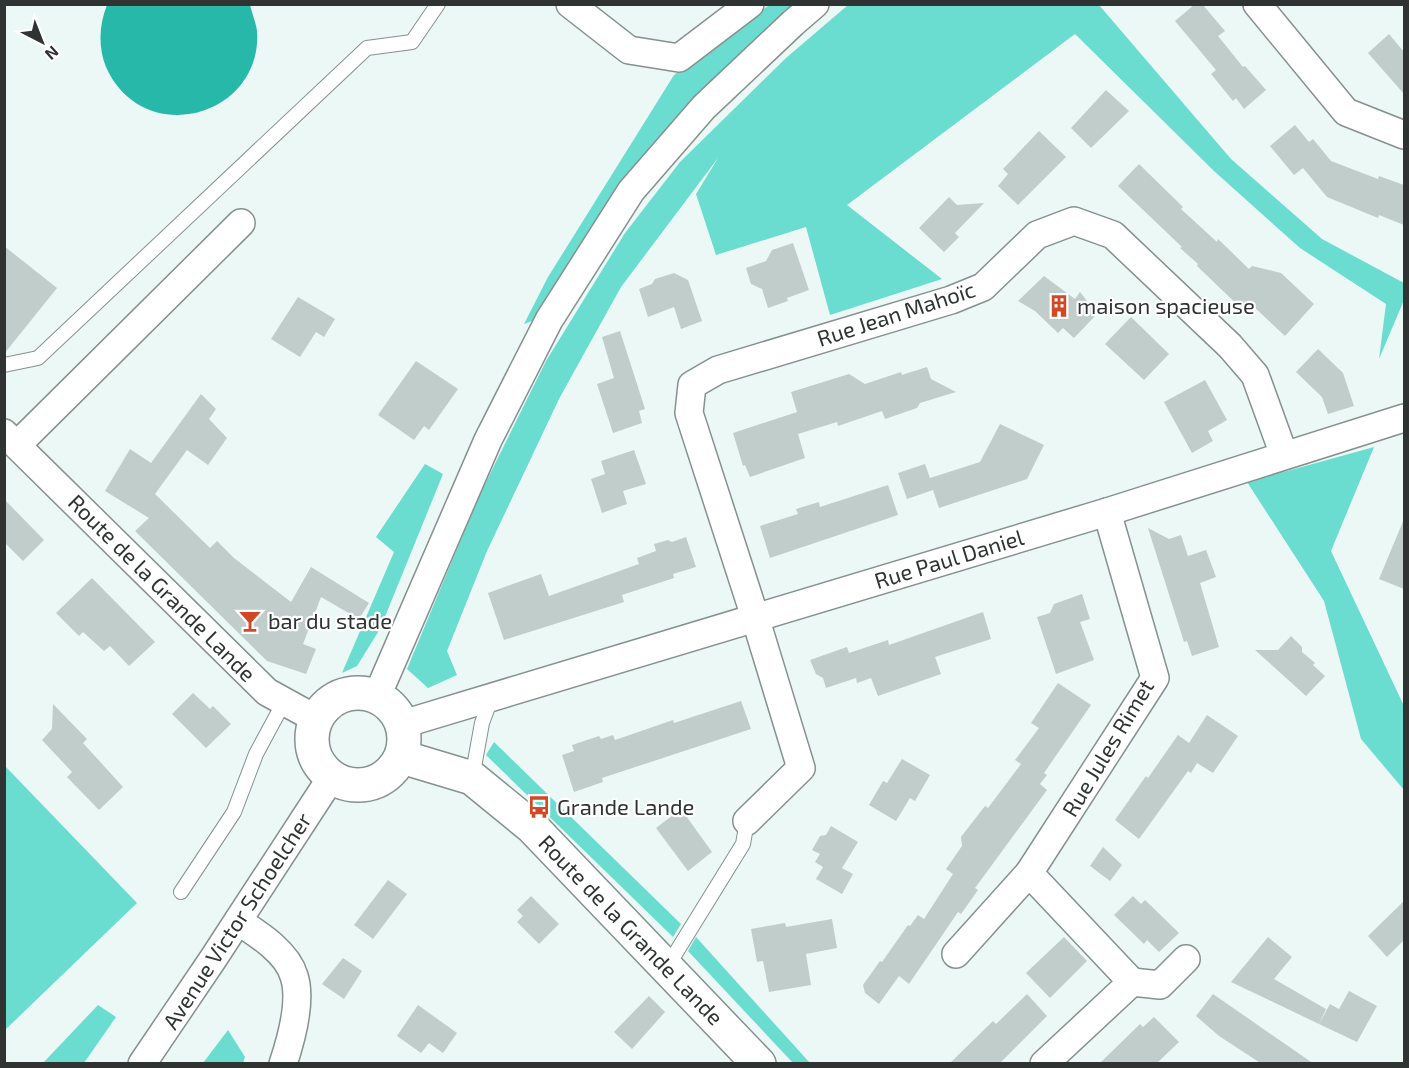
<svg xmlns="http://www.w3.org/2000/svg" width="1409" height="1068" viewBox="0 0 1409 1068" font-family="'Exo 2',sans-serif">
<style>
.green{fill:#6addd0}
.water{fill:#27b8aa}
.building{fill:#c0cdcb}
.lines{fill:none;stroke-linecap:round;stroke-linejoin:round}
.service-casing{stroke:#85918f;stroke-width:16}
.minor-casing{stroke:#85918f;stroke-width:30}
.tertiary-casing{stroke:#85918f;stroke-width:36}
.service{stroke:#fff;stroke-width:14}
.minor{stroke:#fff;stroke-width:27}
.tertiary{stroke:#fff;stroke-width:33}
.labels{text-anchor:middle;stroke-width:4.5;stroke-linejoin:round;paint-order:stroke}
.poi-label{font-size:22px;fill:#2f3433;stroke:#fff;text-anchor:start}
.street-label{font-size:22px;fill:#2f3433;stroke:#fff}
</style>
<rect width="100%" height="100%" fill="#ebf8f6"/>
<g class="green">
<polygon points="769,5 795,5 711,83 618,185 532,321 524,324 548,277 674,75"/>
<polygon points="848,5 1099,5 1231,159 1322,239 1404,283 1404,300 1379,359 1386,304 1300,248 1214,171 1075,34 847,205 942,279 830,315 806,227 716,255 696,194 718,158 621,287 575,370 559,399 487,551 447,651 457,675 428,688 407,669 479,496 546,361 625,233 680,162 786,58"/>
<polygon points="1374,447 1331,551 1404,706 1404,790 1361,739 1324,601 1247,482"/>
<polygon points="425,464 443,474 380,629 357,666 342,673 394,552 376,537"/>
<polygon points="494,742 681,924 673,937 486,755"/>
<polygon points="5,766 137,903 5,1030"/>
<polygon points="696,937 810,1063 793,1063 688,951"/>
<polygon points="98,1005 116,1017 84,1063 43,1063"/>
<polygon points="228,1030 245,1057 243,1063 203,1063"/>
</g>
<path class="water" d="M250,5C252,13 256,23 257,31C263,117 143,150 106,67C98,47 99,25 107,5Z"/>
<g class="building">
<polygon points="1195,4 1202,4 1225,31 1218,36 1243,67 1245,66 1266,90 1244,109 1236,98 1233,101 1211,74 1216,70 1175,21"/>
<polygon points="1389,34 1404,52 1404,94 1368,53"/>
<polygon points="1106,90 1129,111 1091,148 1071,128"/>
<polygon points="1295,125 1309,142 1313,139 1331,161 1378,179 1379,176 1404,185 1404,225 1379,215 1378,218 1327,197 1303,168 1294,175 1270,146"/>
<polygon points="1039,131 1066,157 1018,205 998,186 1008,174 1003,169"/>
<polygon points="1139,164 1183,207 1181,209 1217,242 1218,239 1249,269 1252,266 1281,273 1314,304 1285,336 1253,306 1246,313 1197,266 1198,264 1180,248 1182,247 1118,186"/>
<polygon points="949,197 957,205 984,203 955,233 959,237 944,252 919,228"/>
<polygon points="793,243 809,290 787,298 788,301 768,308 762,289 751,284 746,268 766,261 772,250"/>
<polygon points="4,246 57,288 4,354"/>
<polygon points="674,273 688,280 702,321 681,329 674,307 648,317 639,289 652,284 655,279"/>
<polygon points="1044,276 1075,299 1080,292 1097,314 1074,338 1063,328 1058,333 1035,311 1018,301"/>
<polygon points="298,297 335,319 324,337 316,332 300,357 271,339"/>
<polygon points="1131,317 1169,354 1144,380 1105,344"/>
<polygon points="620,331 645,409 639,411 642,423 613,433 597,384 614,378 602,337"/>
<polygon points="1318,349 1343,373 1354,406 1328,414 1322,397 1296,372"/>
<polygon points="416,361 458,389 429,430 424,426 414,440 378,415"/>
<polygon points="927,367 931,379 956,392 920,403 917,408 885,419 882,411 838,426 837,422 798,434 805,458 750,477 745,465 743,466 733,433 797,412 791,392 849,374 865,384 901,372 902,375"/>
<polygon points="1205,380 1227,420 1208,431 1213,441 1192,453 1164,402"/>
<polygon points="201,394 216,409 209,419 227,438 208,465 187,450 155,494 210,548 217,541 234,558 291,602 311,567 369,603 359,619 321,597 303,644 316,649 306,674 267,661 135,531 149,518 105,491 130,449 151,463"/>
<polygon points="1000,424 1044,445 1027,479 939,508 933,490 907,499 898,473 925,464 930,478 980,462"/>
<polygon points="634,450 646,484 623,491 627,504 602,513 591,479 605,474 601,461"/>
<polygon points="888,485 898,515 770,558 760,526 798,514 796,509 819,502 820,507"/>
<polygon points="4,499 44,540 23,561 4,542"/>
<polygon points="1404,519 1404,589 1379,579"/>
<polygon points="1148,528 1169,539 1181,535 1188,556 1206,550 1216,577 1200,583 1219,647 1192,656 1187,641 1184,642"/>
<polygon points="686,537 696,567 673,574 674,578 622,595 624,602 504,640 488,593 541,574 549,596 639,564 637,558 656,551 654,544 668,540 672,542"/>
<polygon points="92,578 155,642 129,666 110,646 104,651 83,632 79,636 56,613"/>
<polygon points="1082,594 1090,619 1080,622 1094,660 1056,674 1037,617 1050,613 1054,604"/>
<polygon points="983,612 991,639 935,657 941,674 878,696 871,678 857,683 856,678 826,688 823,678 816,674 810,660 847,647 849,653 888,640 889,645"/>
<polygon points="1291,636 1302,647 1302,652 1315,663 1313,665 1325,676 1306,696 1255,650 1278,650"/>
<polygon points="1058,683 1091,705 1044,773 1047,775 1040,784 1047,790 975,888 978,890 961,914 958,912 909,984 899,976 879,1004 865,993 863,985 880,961 882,962 908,925 910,926 918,915 924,919 953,874 946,869 962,846 961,837 985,806 988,808 1021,764 1015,760 1039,728 1031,723"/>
<polygon points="193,693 210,709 213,706 231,724 206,748 172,714"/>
<polygon points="741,701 751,729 602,778 603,782 574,792 562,755 574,751 572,745 599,736 601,739 613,735 615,740 673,720 674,723"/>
<polygon points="53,704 87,739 83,743 123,787 99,810 67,777 72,772 42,740 52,729"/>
<polygon points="1207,715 1238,736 1213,773 1197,763 1191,773 1188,771 1139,839 1115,820 1146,776 1148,778 1178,735 1189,743"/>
<polygon points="902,759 930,775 915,801 910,798 896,821 869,805 883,781 887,783"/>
<polygon points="681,809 712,852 688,871 656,828"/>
<polygon points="831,826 858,842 842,868 853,874 842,894 816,879 823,867 815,862 820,854 812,850 820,836 826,835"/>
<polygon points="1103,847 1122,865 1110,881 1090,866"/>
<polygon points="388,880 407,894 373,939 354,925"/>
<polygon points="531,896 559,924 539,944 517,922 523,916 517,910"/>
<polygon points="1133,896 1141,904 1145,900 1179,933 1159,952 1147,940 1144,944 1114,915"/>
<polygon points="1404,901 1404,940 1387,957 1368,936"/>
<polygon points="832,919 837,948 806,954 811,985 769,992 763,961 757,962 751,929 785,923 786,927"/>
<polygon points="1064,937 1087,961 1050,998 1026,973"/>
<polygon points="1268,937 1292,957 1274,979 1326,1009 1319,1024 1231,982"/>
<polygon points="343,958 362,971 344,999 322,984"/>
<polygon points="1349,991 1377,1006 1357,1042 1319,1024 1330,1004 1339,1009"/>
<polygon points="1027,994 1047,1016 999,1064 949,1064 993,1021 996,1024"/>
<polygon points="1213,994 1314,1064 1262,1064 1219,1036 1196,1016"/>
<polygon points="649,996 665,1012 632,1049 614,1032"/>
<polygon points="418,1005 457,1033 443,1053 429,1043 421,1053 397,1036"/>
<polygon points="1154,1017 1179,1042 1156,1064 1099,1064 1140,1024 1143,1027"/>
</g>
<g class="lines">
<g class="service-casing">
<g id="service">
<polyline points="4,365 38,358 367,48 412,42 438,4"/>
<polyline points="472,778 482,723 492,696"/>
<polyline points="181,892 234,812 256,754 284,702"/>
<polyline points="667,967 743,844 747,821"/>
</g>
</g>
<g class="minor-casing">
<g id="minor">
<polyline points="570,4 629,50 679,58 750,4"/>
<polyline points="1257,4 1346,112 1404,135"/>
<polyline points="4,433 267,692 316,719"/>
<polyline points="18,444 241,223"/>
<polyline points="377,696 488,440 549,320 631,191 704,107 793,23 815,4"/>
<polyline points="403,724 1107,512 1404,418"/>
<polyline points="747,821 801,768 755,617 689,413 692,385 718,370 951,300 983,287 1037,235 1074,221 1113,235 1230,346 1255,375 1284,455"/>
<polyline points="1029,873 1132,982 1044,1064"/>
<path d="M238,921C258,934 287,952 294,976C302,1000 291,1040 283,1064"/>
<polyline points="956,954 1029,873 1155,678 1107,512"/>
<polyline points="1132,982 1160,985 1186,959"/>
<polyline points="142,1064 213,959 331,778"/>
</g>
</g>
<g class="tertiary-casing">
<g id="tertiary">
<circle cx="358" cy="739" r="46"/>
<polyline points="402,757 472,778 532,827 759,1064"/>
</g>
</g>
<use href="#service" class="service"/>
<use href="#minor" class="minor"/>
<use href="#tertiary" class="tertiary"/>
</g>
<defs>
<g id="building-bare" transform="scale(1.8)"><path d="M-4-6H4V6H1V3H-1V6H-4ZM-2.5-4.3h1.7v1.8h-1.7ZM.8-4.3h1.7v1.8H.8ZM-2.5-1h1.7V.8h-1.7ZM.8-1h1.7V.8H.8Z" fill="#d14824" stroke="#fff" stroke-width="2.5" paint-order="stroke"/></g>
<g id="bar-bare" transform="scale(1.8)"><path d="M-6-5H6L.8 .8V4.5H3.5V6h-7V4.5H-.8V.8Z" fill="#d14824" stroke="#fff" stroke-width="2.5" paint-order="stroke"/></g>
<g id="bus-bare" transform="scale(1.8)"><path d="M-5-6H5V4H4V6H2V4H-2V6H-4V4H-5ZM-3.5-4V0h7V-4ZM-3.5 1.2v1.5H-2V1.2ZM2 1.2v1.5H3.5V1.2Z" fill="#d14824" stroke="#fff" stroke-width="2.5" paint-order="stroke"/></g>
</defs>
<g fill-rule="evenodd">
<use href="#building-bare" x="1059" y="306"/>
<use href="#bar-bare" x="250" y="621"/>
<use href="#bus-bare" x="539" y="807"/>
</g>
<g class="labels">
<g class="poi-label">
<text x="1077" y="314">maison spacieuse</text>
<text x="268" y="629">bar du stade</text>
<text x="557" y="815">Grande Lande</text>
</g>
<g class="street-label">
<text transform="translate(896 314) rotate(-18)" y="8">Rue Jean Mahoïc</text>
<text transform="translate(949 559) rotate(-17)" y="8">Rue Paul Daniel</text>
<text transform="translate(162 588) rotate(45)" y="8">Route de la Grande Lande</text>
<text transform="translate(1108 748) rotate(-59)" y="8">Rue Jules Rimet</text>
<text transform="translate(237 921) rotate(-57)" y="8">Avenue Victor Schoelcher</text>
<text transform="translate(631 930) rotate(46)" y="8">Route de la Grande Lande</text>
</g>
</g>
<rect width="1409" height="1068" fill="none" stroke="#2f3433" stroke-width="12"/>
<g transform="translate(42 42) rotate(138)" stroke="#ffffff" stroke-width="4.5" paint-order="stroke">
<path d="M0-4.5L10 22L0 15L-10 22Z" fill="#2f3433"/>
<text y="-9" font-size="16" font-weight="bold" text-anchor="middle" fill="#2f3433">N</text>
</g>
</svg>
